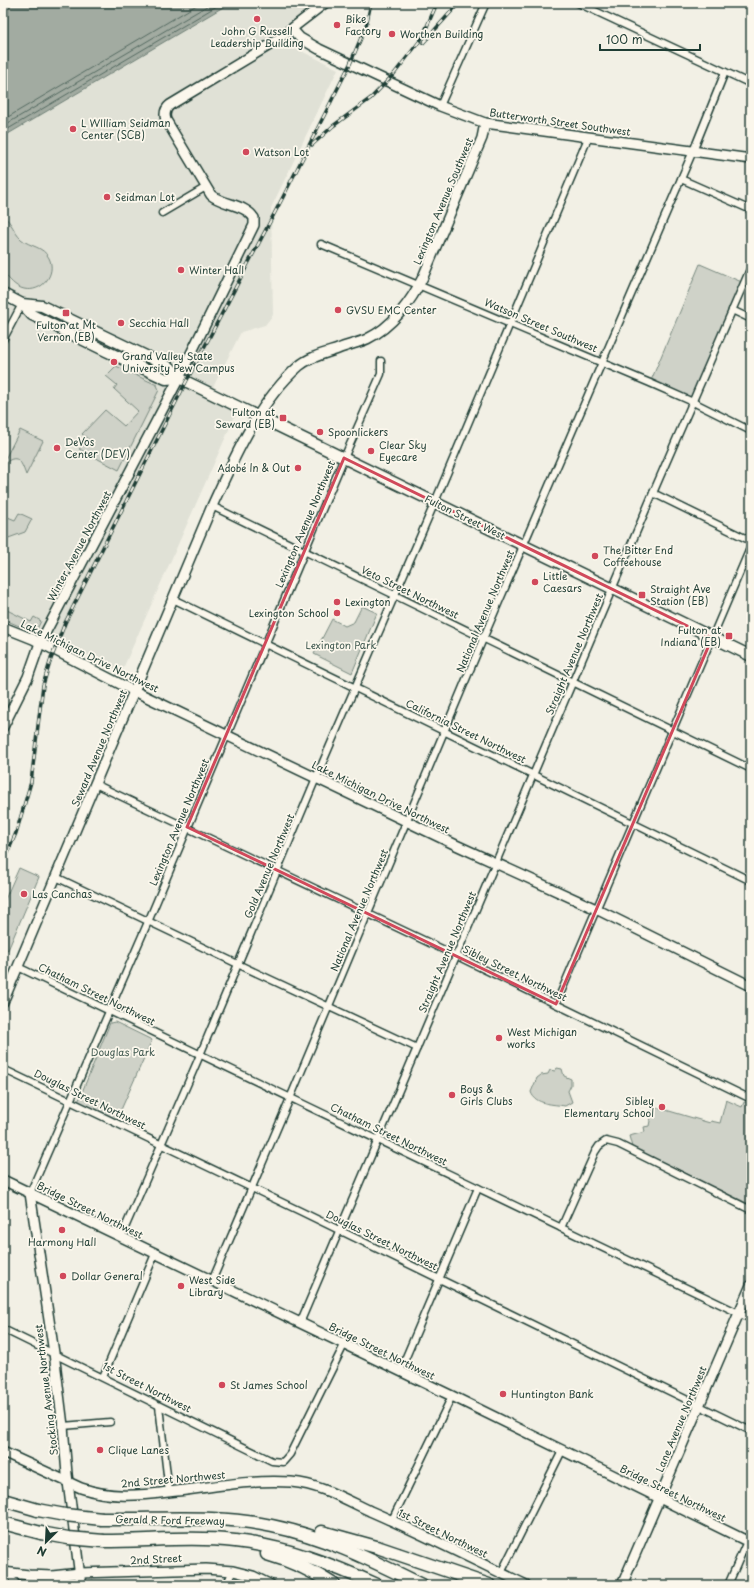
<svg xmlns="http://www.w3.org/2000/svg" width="754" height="1588" viewBox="0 0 754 1588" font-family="'Playpen Sans',sans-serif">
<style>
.built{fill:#e0e1d6}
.green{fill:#cfd2c8;stroke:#77887e}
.water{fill:#a2aba1;stroke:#6e7f75}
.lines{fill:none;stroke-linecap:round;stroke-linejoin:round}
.shore{stroke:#536960;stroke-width:1}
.street-casing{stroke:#1f3d34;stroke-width:9}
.secondary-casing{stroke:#1f3d34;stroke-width:12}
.primary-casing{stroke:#1f3d34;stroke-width:13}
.highway-casing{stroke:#1f3d34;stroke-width:15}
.street{stroke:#fbf7ec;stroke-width:6}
.secondary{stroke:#fbf7ec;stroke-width:9}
.primary{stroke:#fbf7ec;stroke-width:10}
.highway{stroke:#fbf7ec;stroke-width:12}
.rail-casing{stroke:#1f3d34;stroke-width:3.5}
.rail{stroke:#fbf7ec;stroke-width:2;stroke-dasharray:6;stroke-linecap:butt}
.highway-bridge-casing{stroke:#1f3d34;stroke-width:15;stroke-linecap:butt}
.highway-bridge{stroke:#fbf7ec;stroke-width:12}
.marked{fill:none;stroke:#d1495b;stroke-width:3;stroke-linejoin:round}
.poi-dot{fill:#d1495b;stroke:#fbf7ec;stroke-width:1.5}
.labels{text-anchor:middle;stroke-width:3.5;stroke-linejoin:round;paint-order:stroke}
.poi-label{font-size:10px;fill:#1f3d34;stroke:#fbf7ec;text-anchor:start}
.street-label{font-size:10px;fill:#1f3d34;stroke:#fbf7ec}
.park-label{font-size:10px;fill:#425b52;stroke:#fbf7ec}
</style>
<rect width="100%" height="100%" fill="#f2f0e5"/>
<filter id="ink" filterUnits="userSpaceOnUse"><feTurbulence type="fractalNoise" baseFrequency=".025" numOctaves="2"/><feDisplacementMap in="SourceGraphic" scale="8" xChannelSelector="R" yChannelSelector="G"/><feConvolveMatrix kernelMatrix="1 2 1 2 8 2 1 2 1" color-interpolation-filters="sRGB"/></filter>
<g filter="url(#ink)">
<polygon class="built" points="230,3 317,3 277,34 289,45 338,69 271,208 273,315 265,325 241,332 210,393 239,407 121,673 38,628 3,614 3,137"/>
<g class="green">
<path d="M4,217C12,222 14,233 21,239C30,247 43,246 49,258C57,274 42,293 24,289C15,287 9,279 3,272Z"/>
<polygon points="700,264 744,283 693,402 650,383"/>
<polygon points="116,366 157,385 159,390 119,470 79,449 89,440 82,434 105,410 124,426 138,411 114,389 117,385 106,376"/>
<path d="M20,430L43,441L26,475C22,465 19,451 4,464L3,463Z"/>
<polygon points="19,513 32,519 25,532 3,540 3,515 15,520"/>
<polygon points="362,606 377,613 352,673 314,654 332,619 345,626 354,622"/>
<polygon points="3,608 31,622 34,617 41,621 37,629 33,632 3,619"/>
<polygon points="19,868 39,877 8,950 3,947 3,904"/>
<polygon points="115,1022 152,1040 116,1121 78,1102 110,1023"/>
<path d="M557,1068L562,1069L564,1076L571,1079V1085L568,1091L572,1102L565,1106C554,1104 535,1105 531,1092L537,1078L541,1075L548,1074L550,1070L555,1071Z"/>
<polygon points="726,1100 742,1107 744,1102 751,1105 751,1205 632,1147 629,1136 645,1132 644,1127 649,1126 652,1110 659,1108 710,1123 711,1121 720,1123"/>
</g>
<polygon class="water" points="3,3 230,3 3,137"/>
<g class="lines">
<g class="shore">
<polyline points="3,120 200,3"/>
<polyline points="3,126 212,3"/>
<polyline points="3,132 222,3"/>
</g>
<g class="street-casing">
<g id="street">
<polyline points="578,3 751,84"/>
<polyline points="440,106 486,3"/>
<polyline points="681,179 751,210"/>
<polyline points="162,213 206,187"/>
<polyline points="321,244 650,383 693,402 751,431"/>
<polyline points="732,310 751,319"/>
<polyline points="3,340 22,304"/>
<polyline points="653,493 751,541"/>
<polyline points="212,506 751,769"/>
<polyline points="173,599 751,881"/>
<polyline points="95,784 457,956 751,1099"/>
<polyline points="56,877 246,968 417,1048"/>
<polyline points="18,967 751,1319"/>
<polyline points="556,1004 751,546"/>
<polyline points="3,1069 300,1211 751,1431"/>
<polyline points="30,1193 148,922 344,458 381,374 381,361"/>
<polyline points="561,1228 595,1152 599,1146 606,1141 618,1144 751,1210"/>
<polyline points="121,1237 197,1062 316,778 435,502 588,138"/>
<polyline points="212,1281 294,1089 483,639 696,144 725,72"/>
<polyline points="300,1323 653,493 751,267"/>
<polyline points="3,1329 272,1461 283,1462 290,1454 344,1345"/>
<polyline points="400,1371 478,1188"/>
<polyline points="103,1377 155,1254"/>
<polyline points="159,1406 169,1492"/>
<polyline points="63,1426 110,1422"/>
<polyline points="392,1520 452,1396"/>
<polyline points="5,1572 18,1585"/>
<polyline points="501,1573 562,1451"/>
<polyline points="226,1585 233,1571"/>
<polyline points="728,1585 751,1532"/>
</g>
</g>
<g class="secondary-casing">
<g id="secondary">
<polyline points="292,29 300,38 319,49 440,106 485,123 751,159"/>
<polyline points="3,627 33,639 126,687 456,845 596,909 751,986"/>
<path d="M3,727L28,677L40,643L179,378L254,225V218C245,204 223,205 211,195L166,120C164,114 165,109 170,105L273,43L325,3"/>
<path d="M3,1002L212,506C234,458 259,401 299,366C309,357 326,353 338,349C347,345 358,343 367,339C392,327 411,302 423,277L482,138L485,123"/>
<polyline points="3,1180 452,1396 751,1543"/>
<polyline points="30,1193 54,1353 63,1426 67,1474 81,1585"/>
<path d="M3,1452L81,1488C110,1498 137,1496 168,1492C208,1488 250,1479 291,1482C319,1484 345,1499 370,1511C423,1534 474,1560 526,1585"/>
<polyline points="3,1572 29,1575 52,1576 80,1573 206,1569 233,1571 253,1576 271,1585"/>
<polyline points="622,1585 751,1285"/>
</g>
</g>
<g class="primary-casing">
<g id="primary">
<polyline points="3,294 22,304 42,306 171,368 179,378 751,656"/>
<polyline points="22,304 32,315 106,351 166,379 179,378"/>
</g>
</g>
<g class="highway-casing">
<g id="highway">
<polyline points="3,1500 38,1510"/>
<path d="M102,1519C159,1520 217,1514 272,1526C326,1537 373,1561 422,1585"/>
<polyline points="3,1523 41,1533"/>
<polyline points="322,1532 380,1548 489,1585"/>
<path d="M104,1541C148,1541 192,1536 235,1541C286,1547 331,1564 377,1585"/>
<path d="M267,1554C292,1561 313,1571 334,1585"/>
</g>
</g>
<use href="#street" class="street"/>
<use href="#secondary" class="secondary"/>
<use href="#primary" class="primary"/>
<use href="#highway" class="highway"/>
<g class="rail-casing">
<g id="rail">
<polyline points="423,43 459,3"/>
<polyline points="312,145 333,126 371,98 394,74 422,38 437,3"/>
<polyline points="3,863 16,833 31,782 43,685 51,659 65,623 186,382 283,197 350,64 366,26 371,3"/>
</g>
</g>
<use href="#rail" class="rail"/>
<g class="highway-bridge-casing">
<g id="highway-bridge">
<polyline points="38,1510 65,1515 102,1519"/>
<polyline points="41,1533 68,1538 104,1541"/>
</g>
</g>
<use href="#highway-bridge" class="highway-bridge"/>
</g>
</g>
<path class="marked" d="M344,458L712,638L556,1004L187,827Z"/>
<g class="poi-dot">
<circle cx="257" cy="19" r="4"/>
<circle cx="337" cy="25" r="4"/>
<circle cx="392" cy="34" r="4"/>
<circle cx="73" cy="129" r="4"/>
<circle cx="246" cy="152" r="4"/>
<circle cx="107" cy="197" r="4"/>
<circle cx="181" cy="270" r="4"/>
<circle cx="338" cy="310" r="4"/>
<rect x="62" y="309" width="8" height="8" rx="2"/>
<circle cx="121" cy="323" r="4"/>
<circle cx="114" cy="362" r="4"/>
<rect x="279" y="414" width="8" height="8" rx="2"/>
<circle cx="320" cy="432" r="4"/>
<circle cx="57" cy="448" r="4"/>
<circle cx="371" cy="451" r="4"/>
<circle cx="298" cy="468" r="4"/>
<circle cx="595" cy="556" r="4"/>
<circle cx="535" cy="582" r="4"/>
<rect x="638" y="591" width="8" height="8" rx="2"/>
<circle cx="337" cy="602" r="4"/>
<circle cx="337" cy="613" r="4"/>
<rect x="725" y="632" width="8" height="8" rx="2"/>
<circle cx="24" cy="894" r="4"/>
<circle cx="499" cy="1038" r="4"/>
<circle cx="452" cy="1095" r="4"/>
<circle cx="662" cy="1107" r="4"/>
<circle cx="62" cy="1230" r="4"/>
<circle cx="63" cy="1276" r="4"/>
<circle cx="181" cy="1286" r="4"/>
<circle cx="222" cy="1385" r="4"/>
<circle cx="503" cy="1394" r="4"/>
<circle cx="100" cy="1450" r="4"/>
</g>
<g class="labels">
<g class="poi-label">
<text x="345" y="23">Bike<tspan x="345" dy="12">Factory</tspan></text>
<text x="257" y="35" text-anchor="middle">John G Russell<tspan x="257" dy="12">Leadership Building</tspan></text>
<text x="400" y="38">Worthen Building</text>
<text x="81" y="127">L WIlliam Seidman<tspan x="81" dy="12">Center (SCB)</tspan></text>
<text x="254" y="156">Watson Lot</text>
<text x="115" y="201">Seidman Lot</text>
<text x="189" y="274">Winter Hall</text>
<text x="346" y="314">GVSU EMC Center</text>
<text x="129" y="327">Secchia Hall</text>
<text x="66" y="329" text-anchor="middle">Fulton at Mt<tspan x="66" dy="12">Vernon (EB)</tspan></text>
<text x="122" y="360">Grand Valley State<tspan x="122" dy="12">University Pew Campus</tspan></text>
<text x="275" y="416" text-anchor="end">Fulton at<tspan x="275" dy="12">Seward (EB)</tspan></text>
<text x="328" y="436">Spoonlickers</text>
<text x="65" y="446">DeVos<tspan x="65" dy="12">Center (DEV)</tspan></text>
<text x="379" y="449">Clear Sky<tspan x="379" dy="12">Eyecare</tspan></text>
<text x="290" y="472" text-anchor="end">Adobé In &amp; Out</text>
<text x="603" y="554">The Bitter End<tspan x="603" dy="12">Coffeehouse</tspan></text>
<text x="543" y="580">Little<tspan x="543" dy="12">Caesars</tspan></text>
<text x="650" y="593">Straight Ave<tspan x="650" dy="12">Station (EB)</tspan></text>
<text x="345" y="606">Lexington</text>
<text x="329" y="617" text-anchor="end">Lexington School</text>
<text x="721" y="634" text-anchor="end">Fulton at<tspan x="721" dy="12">Indiana (EB)</tspan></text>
<text x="32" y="898">Las Canchas</text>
<text x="507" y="1036">West Michigan<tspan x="507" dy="12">works</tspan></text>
<text x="460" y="1093">Boys &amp;<tspan x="460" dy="12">Girls Clubs</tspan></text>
<text x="654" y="1105" text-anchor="end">Sibley<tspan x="654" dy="12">Elementary School</tspan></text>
<text x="62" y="1246" text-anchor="middle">Harmony Hall</text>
<text x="71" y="1280">Dollar General</text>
<text x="189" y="1284">West Side<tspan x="189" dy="12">Library</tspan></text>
<text x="230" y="1389">St James School</text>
<text x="511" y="1398">Huntington Bank</text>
<text x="108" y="1454">Clique Lanes</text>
</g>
<g class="street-label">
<text transform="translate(560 122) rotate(8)" y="4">Butterworth Street Southwest</text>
<text transform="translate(443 201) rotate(-67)" y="4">Lexington Avenue Southwest</text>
<text transform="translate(541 325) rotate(23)" y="4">Watson Street Southwest</text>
<text transform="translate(465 517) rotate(26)" y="4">Fulton Street West</text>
<text transform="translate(305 524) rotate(-67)" y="4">Lexington Avenue Northwest</text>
<text transform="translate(79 546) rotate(-62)" y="4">Winter Avenue Northwest</text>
<text transform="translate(410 592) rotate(26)" y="4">Veto Street Northwest</text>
<text transform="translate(485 611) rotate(-67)" y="4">National Avenue Northwest</text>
<text transform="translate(574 654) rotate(-67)" y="4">Straight Avenue Northwest</text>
<text transform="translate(90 656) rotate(26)" y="4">Lake Michigan Drive Northwest</text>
<text transform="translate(466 731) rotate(26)" y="4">California Street Northwest</text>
<text transform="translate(99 748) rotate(-67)" y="4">Seward Avenue Northwest</text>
<text transform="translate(381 797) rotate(26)" y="4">Lake Michigan Drive Northwest</text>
<text transform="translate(179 822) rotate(-67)" y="4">Lexington Avenue Northwest</text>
<text transform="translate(269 866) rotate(-67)" y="4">Gold Avenue Northwest</text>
<text transform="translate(359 910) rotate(-67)" y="4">National Avenue Northwest</text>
<text transform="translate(447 952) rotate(-67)" y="4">Straight Avenue Northwest</text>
<text transform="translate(515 973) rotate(26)" y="4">Sibley Street Northwest</text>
<text transform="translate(97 994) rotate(26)" y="4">Chatham Street Northwest</text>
<text transform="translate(90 1099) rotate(26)" y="4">Douglas Street Northwest</text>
<text transform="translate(389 1134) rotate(26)" y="4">Chatham Street Northwest</text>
<text transform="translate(90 1210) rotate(26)" y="4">Bridge Street Northwest</text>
<text transform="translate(382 1240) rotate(26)" y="4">Douglas Street Northwest</text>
<text transform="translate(382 1351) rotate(26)" y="4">Bridge Street Northwest</text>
<text transform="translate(147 1387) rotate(27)" y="4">1st Street Northwest</text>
<text transform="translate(46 1390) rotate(-97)" y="4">Stocking Avenue Northwest</text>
<text transform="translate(681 1419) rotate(-67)" y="4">Lane Avenue Northwest</text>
<text transform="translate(173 1479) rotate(-5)" y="4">2nd Street Northwest</text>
<text transform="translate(673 1493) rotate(26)" y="4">Bridge Street Northwest</text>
<text transform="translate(170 1520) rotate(1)" y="4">Gerald R Ford Freeway</text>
<text transform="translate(443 1533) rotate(26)" y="4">1st Street Northwest</text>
<text transform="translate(156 1559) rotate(-3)" y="4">2nd Street</text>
</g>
<g class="park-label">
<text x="341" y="649">Lexington Park</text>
<text x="123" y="1056">Douglas Park</text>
</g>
</g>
<rect width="754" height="1588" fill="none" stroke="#fbf7ec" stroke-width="16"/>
<rect x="8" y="8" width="738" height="1572" fill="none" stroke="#1f3d34" stroke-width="1.5" filter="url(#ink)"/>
<g transform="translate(46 1542) rotate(204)" stroke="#fbf7ec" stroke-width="3" paint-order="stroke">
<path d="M0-3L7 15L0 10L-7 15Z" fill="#1f3d34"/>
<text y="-6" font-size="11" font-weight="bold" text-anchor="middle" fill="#1f3d34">N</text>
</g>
<path d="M600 44v6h100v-6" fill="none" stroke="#1f3d34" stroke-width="2"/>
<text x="606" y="44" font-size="12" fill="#1f3d34" stroke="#fbf7ec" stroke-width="3" paint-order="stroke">100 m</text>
</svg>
